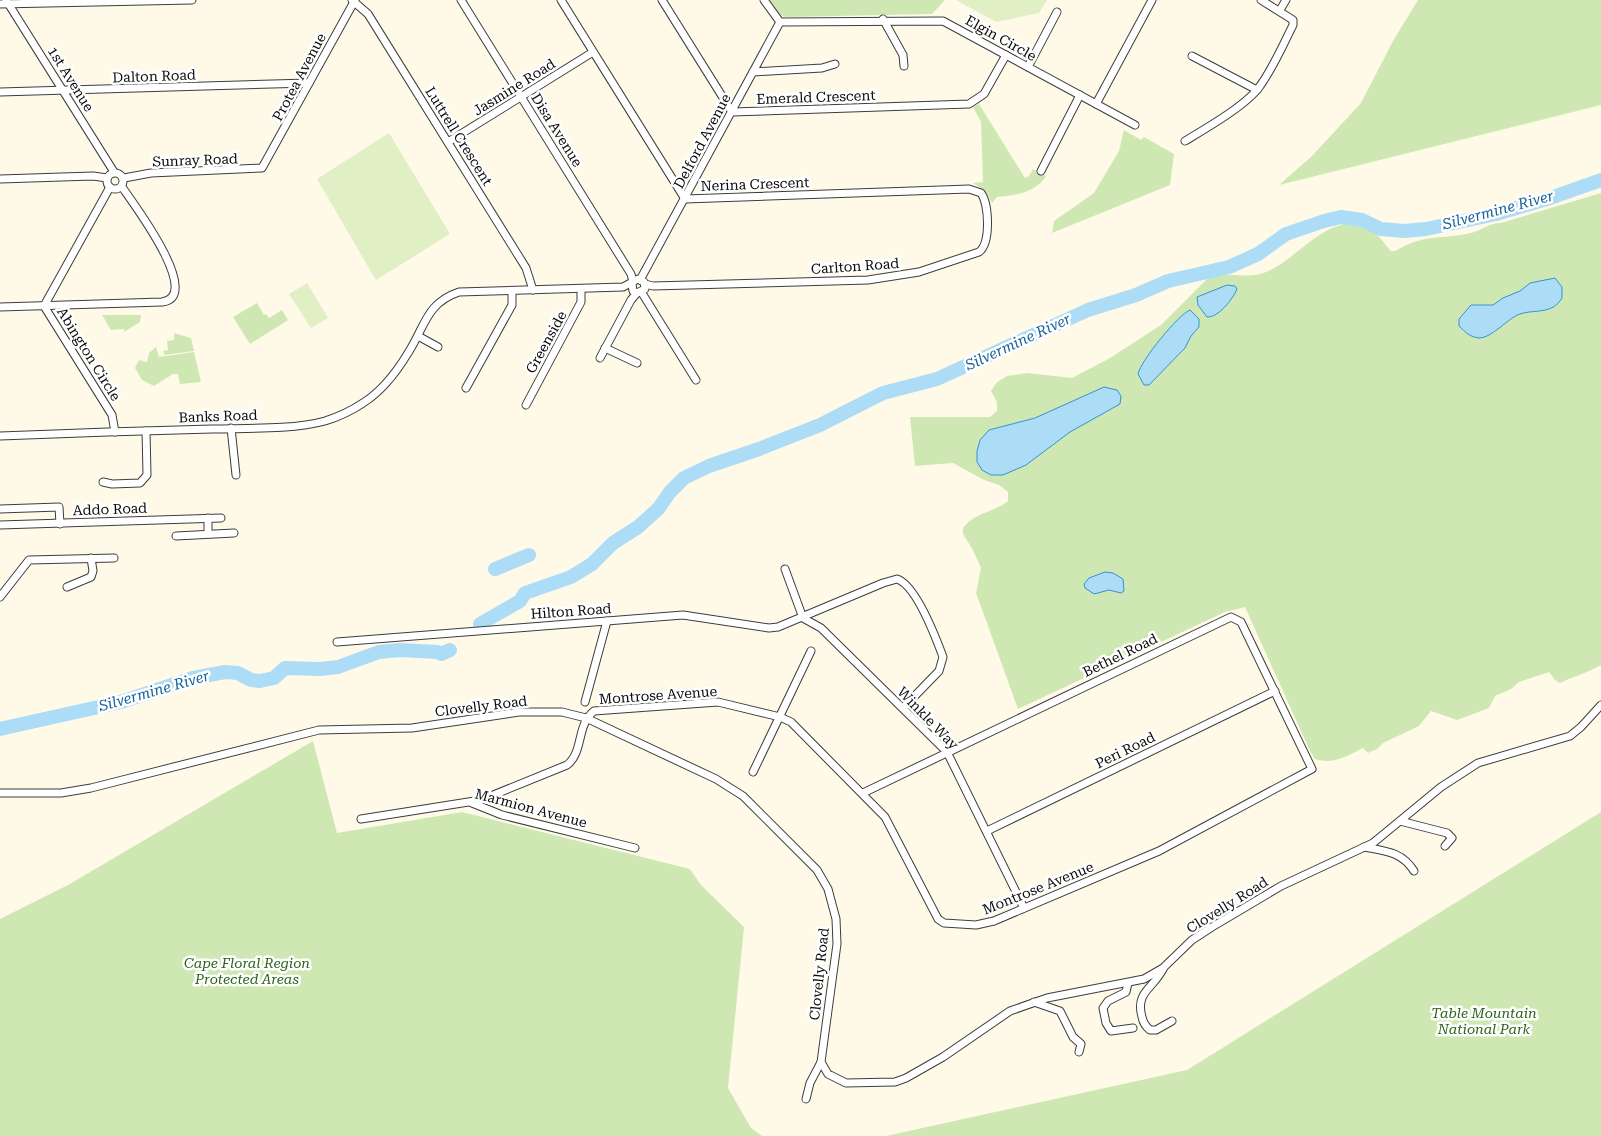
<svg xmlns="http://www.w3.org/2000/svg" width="1601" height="1136" viewBox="0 0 1601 1136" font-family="'Roboto Serif',serif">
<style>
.green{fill:#cfe8b3}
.pitch{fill:#e1efc5}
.water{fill:#addcf6;stroke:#3493cd}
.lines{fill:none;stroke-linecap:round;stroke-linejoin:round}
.river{stroke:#addcf6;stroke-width:14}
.street-casing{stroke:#3d3d3d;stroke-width:9}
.street{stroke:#fff;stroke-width:7}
.labels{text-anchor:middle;stroke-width:5;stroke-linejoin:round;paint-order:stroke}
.street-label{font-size:14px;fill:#0a0a0a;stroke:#fff}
.park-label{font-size:14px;font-style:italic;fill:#2b611c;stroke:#fff}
.water-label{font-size:15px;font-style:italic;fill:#15639b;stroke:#fff}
</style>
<rect width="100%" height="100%" fill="#fffae8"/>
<g class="green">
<polygon points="769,0 945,0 932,14 786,17 778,14"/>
<polygon points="1418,0 1601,0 1601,105 1279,185 1312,156 1361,103 1393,41"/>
<path d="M979,104L1025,178L1029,176L1033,169L1046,176C1037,192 1014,196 997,197L992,203L986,192L973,183L983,182L981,122L973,107Z"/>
<polygon points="1124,130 1141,140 1144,137 1174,154 1170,185 1052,233 1054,221 1094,193 1119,151"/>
<path d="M1601,193V665C1587,673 1575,676 1560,683L1555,680L1549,672L1519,682L1511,689L1495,696L1489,708L1457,720L1431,711L1419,726L1383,743L1377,749L1368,753L1363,748C1347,756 1333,765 1315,759L1310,751L1245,607L1225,612L1018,709L976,593L981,568L973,550L963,534V528C973,513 995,512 1008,501V492L999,485L984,480L953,463L915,466L910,417H990L997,411V402L991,391L997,382L1007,376L1027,373L1072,378L1110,358L1161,325L1210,276C1229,271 1247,280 1266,272C1298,260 1331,207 1370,229C1379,234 1384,244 1391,251H1395C1426,233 1440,240 1471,233C1483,230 1488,223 1501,223Z"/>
<polygon points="257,303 264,315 266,314 269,318 282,310 288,320 250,344 233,317"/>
<polygon points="102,315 141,315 140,322 124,332 124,329 111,330"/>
<polygon points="174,333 191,338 194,351 165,355 163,351 168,350 167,341 174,340"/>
<polygon points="156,347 159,357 194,352 201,382 180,384 178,374 173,374 154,386 142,380 135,368 139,360 147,362 149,353"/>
<polygon points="313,741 337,833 462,812 690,869 701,885 744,927 728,1088 751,1128 762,1136 0,1136 0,919 68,885"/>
<polygon points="1601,812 1601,1136 886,1136 1187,1070"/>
</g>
<g class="pitch">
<polygon points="956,0 1047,0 1039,13 996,22"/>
<polygon points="389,133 450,234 376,280 317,179"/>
<polygon points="307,283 328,318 311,328 289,294"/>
</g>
<g class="water">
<path d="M1555,278L1562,287V298C1552,315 1535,309 1520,314C1508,318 1492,338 1479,338C1470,337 1465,332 1459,326V319L1471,305H1493L1503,298L1520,291L1530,283Z"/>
<path d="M1227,285L1235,286L1237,289C1233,299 1218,318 1207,317L1198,305L1197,297Z"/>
<path d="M1190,310L1199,319V327L1191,336L1185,348L1149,385H1144L1138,374C1141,360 1179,314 1190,310Z"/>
<polygon points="1104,387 1117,390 1121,396 1120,404 1070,432 1026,465 1003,475 991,475 982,470 977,462 977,451 980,440 989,430 1035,418"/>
<polygon points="1105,572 1113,573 1123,579 1124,591 1121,593 1109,590 1094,594 1085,588 1084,584 1089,578"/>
</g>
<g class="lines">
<g class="river">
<polyline points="495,569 529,555"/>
<polyline points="480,624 520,601 525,593 571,577 592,564 613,543 638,527 658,509 670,492 684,478 709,466 759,449 820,425 883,393 937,379 1088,310 1136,295 1168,281 1229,267 1258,254 1286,234 1324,221 1341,217 1362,220 1381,229 1404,231 1426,229 1496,214 1550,198 1601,180"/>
<polyline points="0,729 121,702 193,678 225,672 238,673 251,680 260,681 274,678 285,668 320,669 338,667 379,652 399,650 437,652 441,654 450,650"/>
</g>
<g class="street-casing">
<g id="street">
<polyline points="6,0 114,172"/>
<polyline points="352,0 368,14 526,268 533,290"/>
<polyline points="461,0 631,274 633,282"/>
<path d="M561,0L685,199L969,189L981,193C989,204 991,243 979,252L919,272L868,280L653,286L645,284"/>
<polyline points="662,0 732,112 969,104 984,94 1006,55"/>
<polyline points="764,0 780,22 943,21 1135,125"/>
<polyline points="0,4 192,0"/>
<polyline points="1280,10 1286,0"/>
<polyline points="883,19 903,55 904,66"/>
<polyline points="1192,56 1257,90"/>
<polyline points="1028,67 1057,12"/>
<polyline points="753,72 822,68 835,64"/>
<polyline points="0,92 309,83"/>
<polyline points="1096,104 1152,0"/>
<path d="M1185,141C1205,129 1247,105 1260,86C1273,68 1283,45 1293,25V20L1261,0"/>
<polyline points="448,142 593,52"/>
<polyline points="1041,171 1080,95"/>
<circle cx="115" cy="181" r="8"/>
<polyline points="124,178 151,173 262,168 355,0"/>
<polyline points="0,179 93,176 107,178"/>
<polyline points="640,280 780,22"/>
<polyline points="642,293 696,380"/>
<polyline points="44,306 112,415 115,432"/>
<polyline points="44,306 110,187"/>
<path d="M0,307L162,302C204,297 133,203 122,187"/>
<polyline points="418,336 438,347"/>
<polyline points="605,348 637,363"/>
<polyline points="600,358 631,300 637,293"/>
<polyline points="466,388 512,305 512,291"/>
<polyline points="526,405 581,302 581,289"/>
<polyline points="231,428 236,475"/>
<path d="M0,436C71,433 141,431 212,429C245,428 293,430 325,421C338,417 351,411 363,403C382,391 396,373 408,353C425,327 426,303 459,292L623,287L638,279L644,282L645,289L637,293L633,291L632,284"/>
<polyline points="103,482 112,484 140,483 147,475 146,431"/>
<polyline points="0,509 59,507 60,524"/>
<polyline points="0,525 221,518"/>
<polyline points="208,534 208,518"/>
<polyline points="176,536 234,533"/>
<polyline points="785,569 803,618 821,628 947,752 1024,908"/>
<polyline points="67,587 91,577 93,571 91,558"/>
<polyline points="0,597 29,560 114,558"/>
<path d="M337,642L683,615L769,628L778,627L883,583L897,579C916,585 936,638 943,657L939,671L903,708"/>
<polyline points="585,702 607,621"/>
<polyline points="753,772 811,651"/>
<polyline points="0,793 61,793 91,788 319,730 412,728 519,712 562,712 586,718 716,779 743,796 817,870 828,889 836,919 837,944 821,1062 828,1074 846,1083 895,1082 906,1078 943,1057 1010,1011 1047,998 1144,979 1163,968 1192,940 1212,927 1281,886 1373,843 1441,787 1478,763 1570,736 1581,727 1601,705"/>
<polyline points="472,803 502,815 635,848"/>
<path d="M361,819L481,800L567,765C584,752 576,725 594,711L718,702L780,717L791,722L885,817L938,919L944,923L976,925L994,921L1159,851L1312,769L1241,622L1231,617L863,793"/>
<polyline points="1400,821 1447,833 1452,838 1445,846"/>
<polyline points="987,831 1275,691"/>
<path d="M1364,847C1386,851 1402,852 1414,871"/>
<path d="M1163,969C1153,989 1135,992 1142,1017C1143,1022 1145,1026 1150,1030H1156L1172,1021"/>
<polyline points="1128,983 1126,992 1108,1001 1103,1008 1106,1023 1111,1031 1133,1028"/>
<polyline points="1034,1002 1060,1011 1073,1037 1081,1044 1079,1052"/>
<polyline points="806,1099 810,1083 821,1062"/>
</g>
</g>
<use href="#street" class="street"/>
</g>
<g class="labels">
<g class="street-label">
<text transform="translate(1001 38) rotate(29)" y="5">Elgin Circle</text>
<text transform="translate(154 76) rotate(-2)" y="5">Dalton Road</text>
<text transform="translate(299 77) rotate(-62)" y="5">Protea Avenue</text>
<text transform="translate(71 79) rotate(58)" y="5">1st Avenue</text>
<text transform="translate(514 87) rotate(-32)" y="5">Jasmine Road</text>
<text transform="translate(816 97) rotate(-2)" y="5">Emerald Crescent</text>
<text transform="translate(557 130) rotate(58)" y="5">Disa Avenue</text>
<text transform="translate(459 136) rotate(58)" y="5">Luttrell Crescent</text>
<text transform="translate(702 141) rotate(-62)" y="5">Delford Avenue</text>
<text transform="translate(195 160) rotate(-2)" y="5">Sunray Road</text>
<text transform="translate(755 184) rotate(-2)" y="5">Nerina Crescent</text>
<text transform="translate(855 266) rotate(-4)" y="5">Carlton Road</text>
<text transform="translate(546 342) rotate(-61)" y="5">Greenside</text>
<text transform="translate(89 354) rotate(58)" y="5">Abington Circle</text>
<text transform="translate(218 416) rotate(-2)" y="5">Banks Road</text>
<text transform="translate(110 509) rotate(-2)" y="5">Addo Road</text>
<text transform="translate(571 611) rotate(-4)" y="5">Hilton Road</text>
<text transform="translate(1120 655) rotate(-26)" y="5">Bethel Road</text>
<text transform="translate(658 695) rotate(-4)" y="5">Montrose Avenue</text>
<text transform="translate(481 706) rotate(-7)" y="5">Clovelly Road</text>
<text transform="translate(928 718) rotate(46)" y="5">Winkle Way</text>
<text transform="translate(1125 750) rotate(-26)" y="5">Peri Road</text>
<text transform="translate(531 808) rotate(15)" y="5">Marmion Avenue</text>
<text transform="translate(1038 888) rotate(-22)" y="5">Montrose Avenue</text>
<text transform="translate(1227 905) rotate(-32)" y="5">Clovelly Road</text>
<text transform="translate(819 974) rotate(-84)" y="5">Clovelly Road</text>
</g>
<g class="park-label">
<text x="247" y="968">Cape Floral Region<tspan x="247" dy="16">Protected Areas</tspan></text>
<text x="1484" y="1018">Table Mountain<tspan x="1484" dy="16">National Park</tspan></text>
</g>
<g class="water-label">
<text transform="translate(1498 210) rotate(-15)" y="5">Silvermine River</text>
<text transform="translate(1018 342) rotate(-25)" y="5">Silvermine River</text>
<text transform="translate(154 691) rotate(-16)" y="5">Silvermine River</text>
</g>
</g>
</svg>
